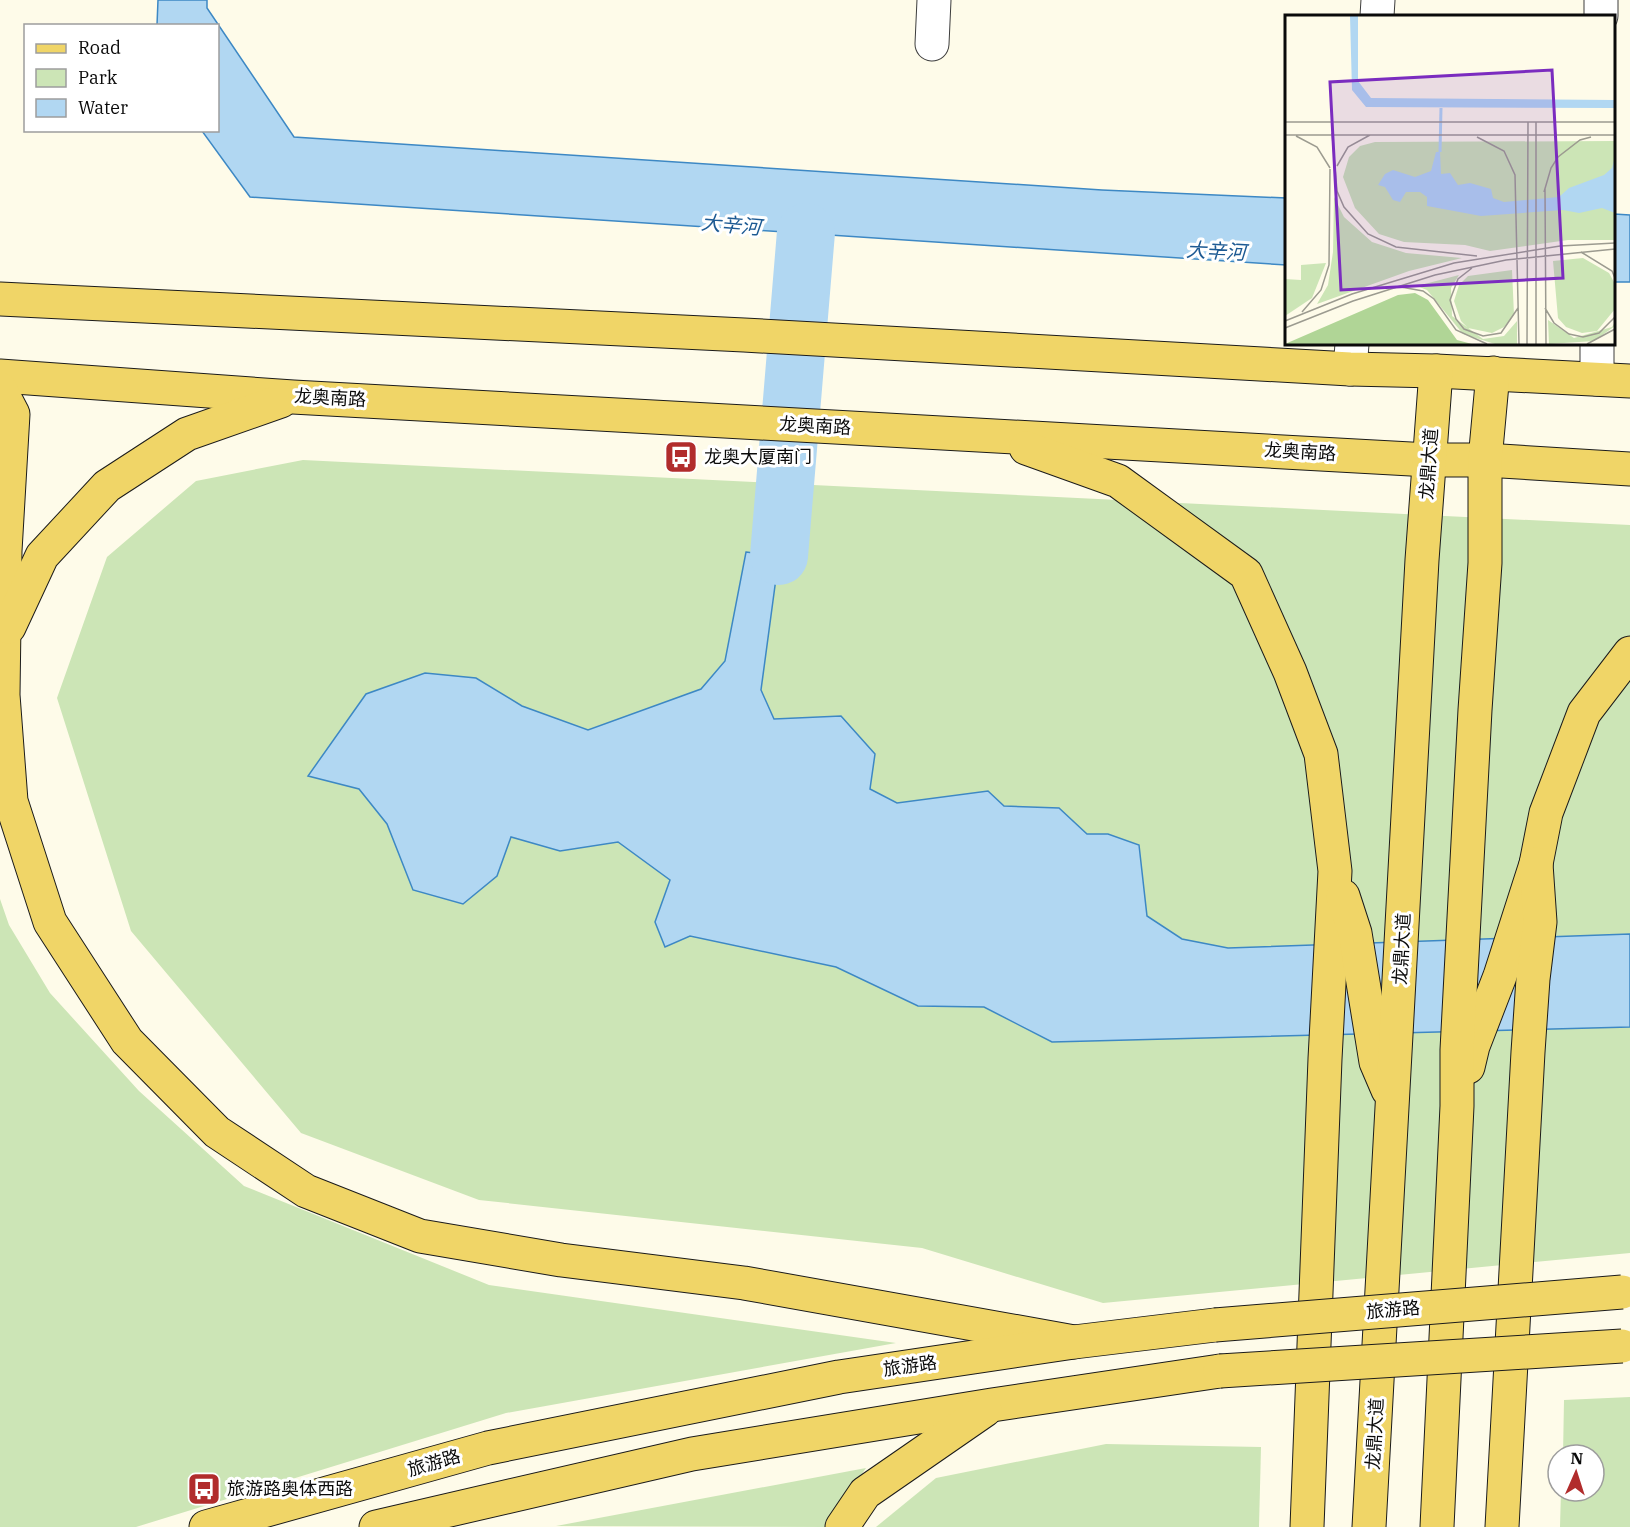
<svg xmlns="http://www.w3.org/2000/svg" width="1630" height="1527" viewBox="0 0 1630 1527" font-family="'IBM Plex Serif','Noto Sans SC',serif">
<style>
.green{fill:#cce5b6}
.water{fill:#b1d7f2;stroke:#3d88c4;stroke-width:1.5}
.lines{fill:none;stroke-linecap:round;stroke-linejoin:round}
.river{stroke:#b1d7f2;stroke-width:58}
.minor-casing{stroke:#3d3d3d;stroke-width:35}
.major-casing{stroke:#1b1b1b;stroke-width:35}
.minor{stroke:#fff;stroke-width:33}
.major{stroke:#f0d567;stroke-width:33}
.major-bridge-casing{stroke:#1b1b1b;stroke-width:35;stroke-linecap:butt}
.major-bridge{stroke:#f0d567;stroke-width:33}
.labels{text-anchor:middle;stroke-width:6;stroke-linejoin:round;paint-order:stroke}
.street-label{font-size:18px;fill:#0a0a0a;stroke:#fff}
.poi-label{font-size:18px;fill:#0a0a0a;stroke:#fff;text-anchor:start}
.water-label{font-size:20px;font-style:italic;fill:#1d5a93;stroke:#fff}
.inset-river{fill:none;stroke:#b1d7f2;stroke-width:3}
.inset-road{fill:none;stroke:#9c9b90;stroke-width:1.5}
.view{fill:#7b2cbf;fill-opacity:0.15;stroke:#7b2cbf;stroke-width:3}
.inset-edge{fill:none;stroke:#0a0a0a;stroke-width:3}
</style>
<rect width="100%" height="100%" fill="#fefbe9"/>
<g class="green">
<polygon points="303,460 1630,525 1630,1253 1103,1303 922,1248 479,1200 301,1133 131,931 57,698 107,557 196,481"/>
<polygon points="0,899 9,925 50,993 139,1091 244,1186 489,1285 896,1343 506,1413 136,1527 0,1527"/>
<polygon points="1630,1397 1630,1527 1560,1527 1561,1491 1594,1491 1594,1455 1563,1455 1564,1400"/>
<polygon points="1106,1444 1261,1447 1259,1527 876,1527 936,1478"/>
<polygon points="866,1468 825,1527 556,1526"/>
</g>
<g class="water">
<polygon points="158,0 207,0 207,8 294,137 1102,190 1286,198 1286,265 250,197 202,131 218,130 218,26 157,25"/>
<polygon points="1614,214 1630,215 1630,282 1614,282"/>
<polygon points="746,552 779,556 761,690 774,719 841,716 875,754 870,789 897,803 988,791 1004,806 1059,808 1087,834 1108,834 1139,845 1147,916 1182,939 1228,948 1630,934 1630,1027 1052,1042 984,1007 918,1006 836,967 690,936 665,947 655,922 670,880 618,842 560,851 511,837 497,876 463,904 413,890 387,824 359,789 308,776 366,694 425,673 476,678 522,706 588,730 701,689 725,661"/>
</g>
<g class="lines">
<polyline class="river" points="779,556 806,232"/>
<g class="minor-casing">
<g id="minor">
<polyline points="1377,16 1378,0"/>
<polyline points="1601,16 1601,0"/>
<polyline points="932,44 934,0"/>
<polyline points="1350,369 1352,344"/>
<polyline points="1597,379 1597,344"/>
</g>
</g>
<g class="major-casing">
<g id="major">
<polyline points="0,299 744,335 1350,369 1436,371 1630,381"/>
<polyline points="0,376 293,397 1429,460 1485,460 1630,469"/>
<polyline points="0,389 13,414 5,551 3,695 11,801 50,922 127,1041 217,1132 306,1191 420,1236 561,1260 744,1283 1074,1342"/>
<polyline points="1026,448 1118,481 1246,574 1290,672 1321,754 1335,871 1325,1059 1307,1527"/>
<polyline points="9,627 42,556 107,486 187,434 281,401"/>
<polyline points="1343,896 1355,933 1376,1062 1388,1090"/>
<polyline points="1468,1067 1473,1046 1500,976 1536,864 1546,813 1584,713 1630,653"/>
<polyline points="206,1527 488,1448 839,1377 1074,1342 1215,1325"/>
<polyline points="376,1527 692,1454 992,1405 1220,1371"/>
<polyline points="842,1527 865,1493 985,1410"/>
<polyline points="1369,1527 1422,560 1436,371"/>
<polyline points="1437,1527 1457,1106 1457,1050 1475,710 1485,563 1485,460 1493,373"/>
<polyline points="1502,1527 1528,1052 1533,979 1540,922 1536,864"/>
</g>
</g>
<use href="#minor" class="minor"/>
<use href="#major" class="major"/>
<g class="major-bridge-casing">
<g id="major-bridge">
<polyline points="1215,1325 1622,1292"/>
<polyline points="1220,1371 1622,1346"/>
</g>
</g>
<use href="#major-bridge" class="major-bridge"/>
</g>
<defs>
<g id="bus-square" transform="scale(1.725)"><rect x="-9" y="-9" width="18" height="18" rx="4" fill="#b12c2c" stroke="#fff"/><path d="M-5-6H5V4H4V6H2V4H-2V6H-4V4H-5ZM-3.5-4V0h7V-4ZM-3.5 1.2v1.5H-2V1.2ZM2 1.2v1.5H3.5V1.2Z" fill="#fff"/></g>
</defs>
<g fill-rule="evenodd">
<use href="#bus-square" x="681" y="457"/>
<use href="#bus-square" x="204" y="1489"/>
</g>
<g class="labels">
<g class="street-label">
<text transform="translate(330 398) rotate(3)" y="6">龙奥南路</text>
<text transform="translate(815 426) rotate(3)" y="6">龙奥南路</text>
<text transform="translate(1300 452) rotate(3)" y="6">龙奥南路</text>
<text transform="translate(1429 464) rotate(-86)" y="6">龙鼎大道</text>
<text transform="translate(1402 949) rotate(-87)" y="6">龙鼎大道</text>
<text transform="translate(1393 1310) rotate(-5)" y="6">旅游路</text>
<text transform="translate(910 1366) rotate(-8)" y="6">旅游路</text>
<text transform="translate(1375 1434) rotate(-87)" y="6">龙鼎大道</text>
<text transform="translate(434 1463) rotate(-16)" y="6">旅游路</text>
</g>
<g class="poi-label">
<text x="704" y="463">龙奥大厦南门</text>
<text x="227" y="1495">旅游路奥体西路</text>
</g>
<g class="water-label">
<text transform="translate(731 225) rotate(5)" y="7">大辛河</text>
<text transform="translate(1216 251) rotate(3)" y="7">大辛河</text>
</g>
</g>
<g transform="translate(1285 15)">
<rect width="330" height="330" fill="#fefbe9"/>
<path d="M330,126V225H283L205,236L180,230L119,227L94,219L70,193L58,162L64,142L75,131L90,127ZM49,182L59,202L87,227L121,238L177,243L124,256L32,289L43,270L48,237ZM298,243L324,258L330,269V294L312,316L297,318L281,312L273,303L268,246ZM41,248L27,283L0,301V264L16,265V250ZM227,255L229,300L219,312L207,318L183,313L176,306L169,286L174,270L183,261ZM174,260L166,273L167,301L198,324L219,321L232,306V329H210L178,319L142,275L132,271ZM263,305L289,323L327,312L330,307V311L309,326L264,329Z" fill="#cce5b6"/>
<path d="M130,278L143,285L172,325L187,329H0L113,280Z" fill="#b0d596"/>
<path d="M65,1H73V66L86,83L330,85V93L81,92L67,75ZM151,137H155L156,159L165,158L173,170L185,168L206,174L208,183L219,187L274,182L284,173L319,160L327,153L330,142V198L317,193L294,198L278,195L196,201L142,191V182L135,177H121L115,187L108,185L100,172L93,170L100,159L108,155L130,162L146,156Z" fill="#b1d7f2"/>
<path class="inset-river" d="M155,137L156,93"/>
<path class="inset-road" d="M0,107H330M47,118L52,176L59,192L83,219L111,232L192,241M0,120H330M11,121L32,132L45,153M192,122L219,136L230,160L234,329M52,151L63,132L85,120M260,174L261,329M259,177L266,153L273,142L295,125L306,122M296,237L327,256L330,263M187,253L173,264L165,285L171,304L179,314L198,321L216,318L233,293M116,272L138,276L149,284L171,315L202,329M260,293L269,308L284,319L298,322L314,318L330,302M17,297L36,275L44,250L45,154M0,306L67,279L169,248L275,231L330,228M0,313L68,286L150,260L221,245L330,234M242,329L243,107M251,329V107M302,329L330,314"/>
<path class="view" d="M267,55L278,263L56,275L45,67Z"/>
<rect width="330" height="330" class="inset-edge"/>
</g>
<rect x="24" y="24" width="195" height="108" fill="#ffffff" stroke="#9d9d9d" stroke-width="1.5"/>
<rect x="36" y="44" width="30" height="9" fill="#f0d567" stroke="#9d9d9d" stroke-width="1.5"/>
<text x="78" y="54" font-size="18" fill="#0a0a0a">Road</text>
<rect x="36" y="69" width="30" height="18" fill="#cce5b6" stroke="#9d9d9d" stroke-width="1.5"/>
<text x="78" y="84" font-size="18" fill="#0a0a0a">Park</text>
<rect x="36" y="99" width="30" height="18" fill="#b1d7f2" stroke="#9d9d9d" stroke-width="1.5"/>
<text x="78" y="114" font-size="18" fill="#0a0a0a">Water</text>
<g transform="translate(1576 1473) rotate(3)"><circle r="28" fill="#ffffff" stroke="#9d9d9d" stroke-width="1.5"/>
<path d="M0-4.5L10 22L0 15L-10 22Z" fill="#b12c2c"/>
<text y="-9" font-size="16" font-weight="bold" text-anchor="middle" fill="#0a0a0a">N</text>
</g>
</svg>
